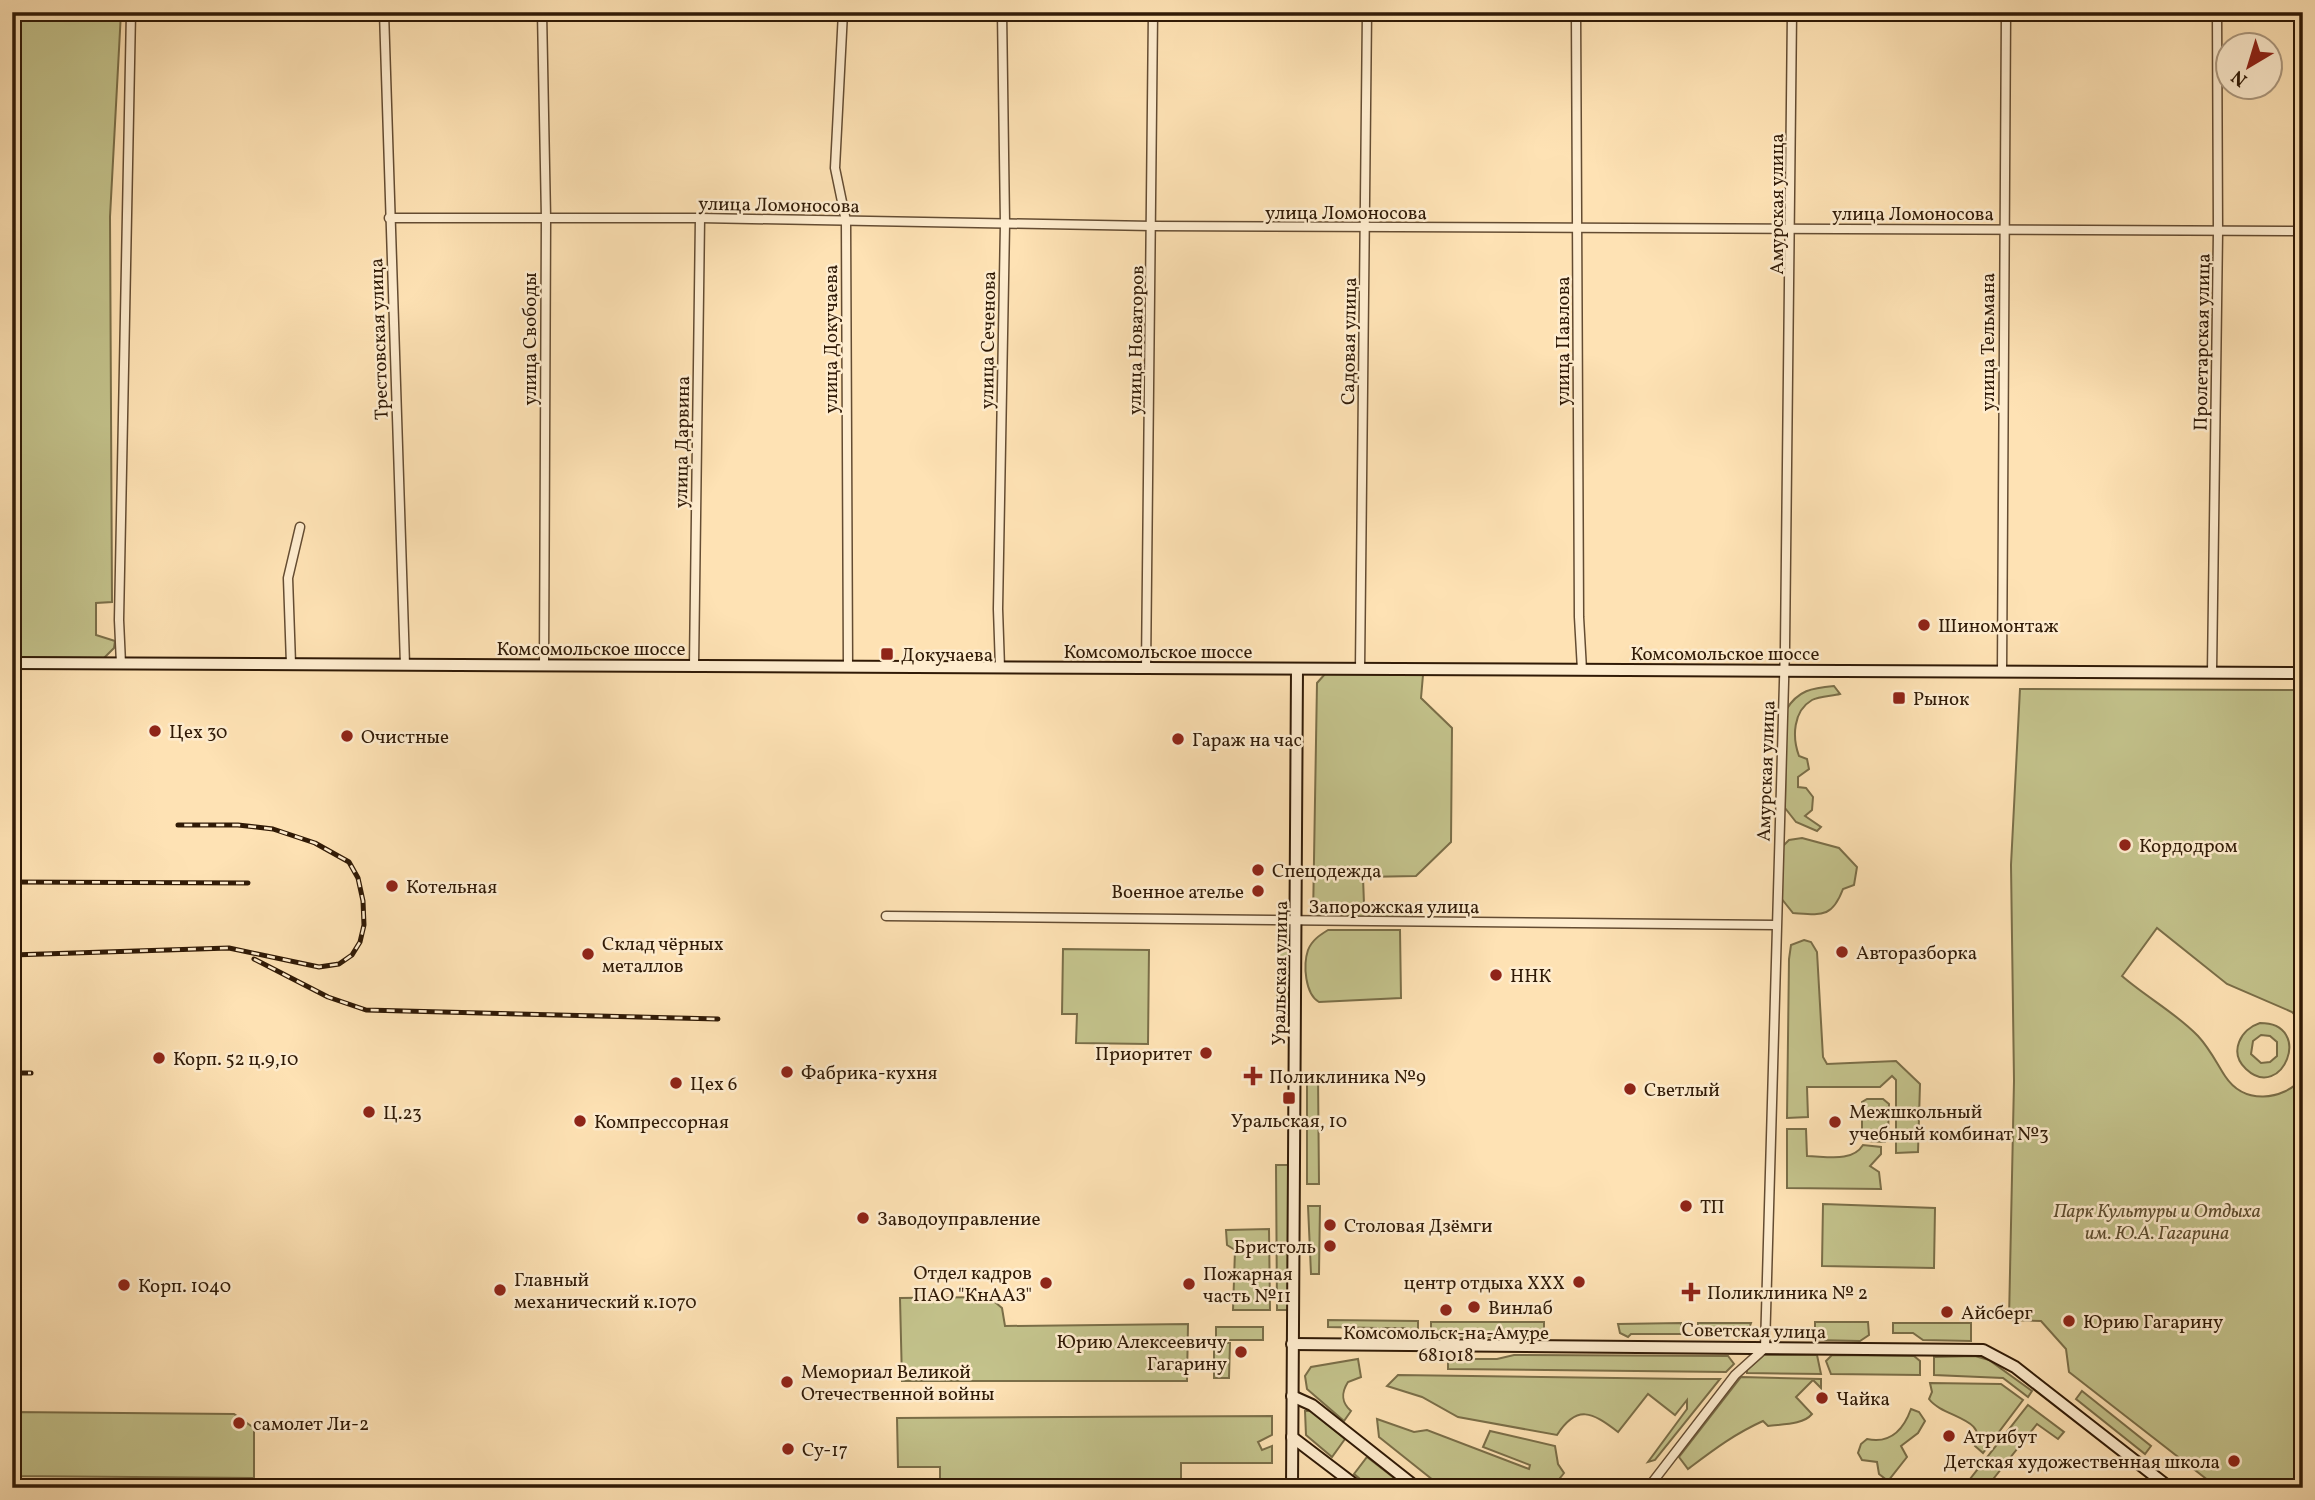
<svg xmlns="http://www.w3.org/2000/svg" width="2315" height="1500" viewBox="0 0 2315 1500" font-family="Vollkorn,serif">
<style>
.green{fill:#c3c28b;stroke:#7a6e48;stroke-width:2;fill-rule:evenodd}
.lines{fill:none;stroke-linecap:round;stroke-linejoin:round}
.street-casing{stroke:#644c32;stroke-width:11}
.secondary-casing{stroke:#301a06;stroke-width:14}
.street{stroke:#feecce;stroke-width:8}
.secondary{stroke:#feecce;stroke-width:10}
.rail-casing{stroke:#301a06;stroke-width:5}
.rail{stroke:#feecce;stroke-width:2.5;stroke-dasharray:8;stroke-linecap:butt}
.poi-dot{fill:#8f2418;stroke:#feecce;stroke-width:2.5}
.labels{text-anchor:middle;stroke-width:5;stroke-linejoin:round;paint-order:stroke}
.street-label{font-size:19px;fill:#301a06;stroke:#feecce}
.poi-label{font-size:19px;fill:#301a06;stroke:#feecce;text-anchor:start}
.park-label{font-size:19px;font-style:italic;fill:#5c4c2e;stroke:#feecce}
</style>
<rect width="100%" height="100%" fill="#fee2b4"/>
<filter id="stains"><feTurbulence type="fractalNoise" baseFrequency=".00286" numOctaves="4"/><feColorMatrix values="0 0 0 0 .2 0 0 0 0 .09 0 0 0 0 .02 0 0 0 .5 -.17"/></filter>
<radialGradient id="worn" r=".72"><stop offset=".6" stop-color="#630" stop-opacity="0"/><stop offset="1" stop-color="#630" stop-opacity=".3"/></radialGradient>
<g class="green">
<polygon points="12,12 121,12 110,217 112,602 96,603 96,635 115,641 114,648 104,658 12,657"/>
<polygon points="1325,674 1423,675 1421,698 1452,728 1451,842 1416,876 1363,877 1364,904 1412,904 1412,918 1313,918 1317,683"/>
<path d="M1834,686L1840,694C1832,696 1819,696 1812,700C1793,711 1792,737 1799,756L1807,759L1809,769L1798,777V787L1806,788L1813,797L1812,810L1805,816L1821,827L1817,831L1796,822L1785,808L1786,710C1798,690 1812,688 1834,686Z"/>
<path d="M2020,689L2303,690V1023L2292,1012L2227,984L2157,928L2122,976C2146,997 2176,1013 2198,1036C2210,1049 2216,1062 2225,1076C2244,1105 2282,1101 2303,1078V1488H2218L2069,1372L2066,1349L2041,1321L2009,1320L2014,1081L2011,865Z"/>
<path d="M1802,838L1839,848L1857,867L1854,885L1843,889C1832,918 1822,915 1793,913L1781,898L1782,847L1789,840Z"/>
<polygon points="1279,928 1293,941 1292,1014 1277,1014"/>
<path d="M1328,930H1400L1401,998L1319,1002C1305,994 1303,965 1308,950C1312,940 1320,935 1328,930Z"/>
<polygon points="1804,940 1811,942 1817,952 1823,1057 1827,1064 1896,1061 1920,1084 1918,1152 1896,1153 1896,1080 1892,1076 1880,1087 1807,1087 1808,1117 1787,1118 1789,959 1791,945"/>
<polygon points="1063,949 1149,950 1148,1044 1076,1043 1077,1014 1062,1014"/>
<path d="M2260,1023C2315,1023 2282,1103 2246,1069C2228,1052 2241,1029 2260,1023ZM2261,1035L2270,1036L2277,1042V1056L2270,1062L2261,1063L2251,1054L2253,1041Z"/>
<polygon points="1307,1075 1318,1076 1319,1184 1307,1184"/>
<polygon points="1867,1099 1883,1099 1889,1104 1888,1137 1885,1142 1866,1141 1862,1137 1862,1102"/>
<path d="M1787,1129H1806L1807,1156C1825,1156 1852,1163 1863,1145L1881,1147V1154L1870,1166L1879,1172L1881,1189L1787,1188Z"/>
<polygon points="1276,1165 1289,1165 1289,1310 1277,1310"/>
<polygon points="1823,1204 1935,1208 1934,1268 1822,1266"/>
<polygon points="1308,1206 1320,1206 1319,1274 1311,1274"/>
<polygon points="1269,1229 1270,1310 1233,1310 1235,1250 1227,1245 1226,1230"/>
<polygon points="989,1297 1002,1308 1005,1326 1188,1324 1187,1381 902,1381 900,1298"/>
<polygon points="1328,1320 1418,1321 1418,1329 1410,1334 1405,1328 1383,1328 1376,1334 1376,1328 1328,1327"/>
<polygon points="1431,1322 1544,1322 1544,1329 1537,1337 1439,1337 1431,1331"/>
<polygon points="1815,1322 1868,1322 1869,1335 1860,1341 1815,1340"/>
<polygon points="1681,1323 1681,1334 1631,1334 1628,1337 1620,1333 1618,1324"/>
<polygon points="1698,1323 1751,1323 1747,1334 1739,1338 1738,1334 1698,1334"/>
<polygon points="1893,1323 1971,1323 1971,1341 1923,1340 1913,1333 1893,1333"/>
<rect x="1216" y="1327" width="47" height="13"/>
<polygon points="1214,1343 1230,1343 1229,1378 1214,1378"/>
<polygon points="1514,1355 1728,1356 1734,1364 1726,1372 1448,1369 1448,1359 1497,1359"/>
<polygon points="1764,1355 1817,1355 1821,1374 1747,1373 1747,1370"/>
<polygon points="1832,1355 1914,1356 1920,1361 1920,1375 1831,1374 1826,1361"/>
<polygon points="1975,1356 1989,1360 2032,1391 2028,1397 2003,1378 1934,1375 1934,1357"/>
<path d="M1358,1359L1361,1377L1348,1382C1341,1393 1341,1402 1351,1411L1344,1421L1307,1389L1305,1376L1311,1367Z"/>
<path d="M1398,1375L1689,1379H1720L1655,1460L1648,1462L1687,1409V1400L1675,1415L1648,1394L1618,1432C1592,1412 1577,1404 1557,1435L1458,1417L1422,1397L1387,1386Z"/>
<path d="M1741,1377L1821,1379V1388L1813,1380L1796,1397L1812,1414C1803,1425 1782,1424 1768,1426L1763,1421C1734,1434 1712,1451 1688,1469L1679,1457Z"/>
<path d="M1930,1383L2001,1384L2023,1400L1983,1453L1975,1446C1989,1418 1943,1418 1929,1399L1932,1392Z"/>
<polygon points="2082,1391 2151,1446 2145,1454 2076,1399"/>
<polygon points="2028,1405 2064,1432 2058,1439 2037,1424 1986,1488 1963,1488"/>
<path d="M1911,1409L1919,1412L1925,1421L1918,1433L1901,1446L1907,1457L1888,1481L1879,1474L1877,1462L1862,1460L1858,1453L1861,1444L1867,1439C1890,1444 1903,1431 1911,1409Z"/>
<polygon points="1305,1411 1311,1411 1345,1439 1332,1457 1306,1435"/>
<polygon points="12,1412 234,1414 254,1428 254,1478 12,1476"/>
<polygon points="1272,1416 1272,1435 1258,1442 1262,1450 1272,1446 1272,1463 1181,1463 1181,1488 940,1488 940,1467 898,1467 897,1418"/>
<polygon points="1377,1419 1414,1432 1427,1430 1529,1469 1530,1465 1483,1447 1490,1431 1555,1446 1558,1464 1564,1473 1552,1488 1443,1488 1379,1437"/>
<polygon points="1367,1457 1407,1488 1371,1488 1354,1474"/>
</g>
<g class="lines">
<g class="street-casing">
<g id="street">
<polyline points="384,12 405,665"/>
<polyline points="542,12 546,218 544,666"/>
<polyline points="843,12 835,168 846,221 848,667"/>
<polyline points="1576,12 1579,617 1582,670"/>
<polyline points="389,218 700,218 1152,226 2303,231"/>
<polyline points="121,664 119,620 131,12"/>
<polyline points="291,664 288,578 300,527"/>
<polyline points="694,666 700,218"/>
<polyline points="1000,668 998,609 1005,224 1002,12"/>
<polyline points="1146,669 1153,12"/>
<polyline points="1360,669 1367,12"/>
<polyline points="2002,672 2006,12"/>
<polyline points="2212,672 2218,232 2217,12"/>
<polyline points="886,916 1776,925"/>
<polyline points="1648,1488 1735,1375 1765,1348 1785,647 1792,12"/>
</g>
</g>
<g class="secondary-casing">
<g id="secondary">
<polyline points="12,663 2303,673"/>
<polyline points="1292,1344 1983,1350 2015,1367 2170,1488"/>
<polyline points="1292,1396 1312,1405 1417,1488"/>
<polyline points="1292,1437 1359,1488"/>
<polyline points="1292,1488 1297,669"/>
</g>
</g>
<use href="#street" class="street"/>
<use href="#secondary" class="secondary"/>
<g class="rail-casing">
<g id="rail">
<polyline points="12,882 248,883"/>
<polyline points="12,955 229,948 319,967 339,964 352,955 360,942 364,925 363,901 358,878 349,862 315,843 273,829 238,825 178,825"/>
<polyline points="254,959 328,997 366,1010 718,1019"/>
<polyline points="12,1073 31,1073"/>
</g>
</g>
<use href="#rail" class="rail"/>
</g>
<g class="poi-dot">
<circle cx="1924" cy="625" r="7"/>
<rect x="880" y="647" width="14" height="14" rx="3.5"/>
<rect x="1892" y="691" width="14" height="14" rx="3.5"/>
<circle cx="155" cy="731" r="7"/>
<circle cx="347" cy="736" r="7"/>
<circle cx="1178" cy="739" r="7"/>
<circle cx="2125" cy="845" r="7"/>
<circle cx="1258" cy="870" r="7"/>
<circle cx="392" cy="886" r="7"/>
<circle cx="1258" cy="891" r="7"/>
<circle cx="1842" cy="952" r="7"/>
<circle cx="588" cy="954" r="7"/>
<circle cx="1496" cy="975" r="7"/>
<circle cx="1206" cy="1053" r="7"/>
<circle cx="159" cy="1058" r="7"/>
<circle cx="787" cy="1072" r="7"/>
<path d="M1249.5 1065.5h7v7h7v7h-7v7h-7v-7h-7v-7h7z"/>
<circle cx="676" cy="1083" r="7"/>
<circle cx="1630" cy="1089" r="7"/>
<rect x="1282" y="1091" width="14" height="14" rx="3.5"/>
<circle cx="369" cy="1112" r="7"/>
<circle cx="580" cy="1121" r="7"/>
<circle cx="1835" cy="1122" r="7"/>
<circle cx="1686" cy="1206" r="7"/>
<circle cx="863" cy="1218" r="7"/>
<circle cx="1330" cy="1225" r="7"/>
<circle cx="1330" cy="1246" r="7"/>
<circle cx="1579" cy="1282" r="7"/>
<circle cx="1046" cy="1283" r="7"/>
<circle cx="1189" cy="1284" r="7"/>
<circle cx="124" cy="1285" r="7"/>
<circle cx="500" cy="1290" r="7"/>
<path d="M1687.5 1281.5h7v7h7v7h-7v7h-7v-7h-7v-7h7z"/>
<circle cx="1474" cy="1307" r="7"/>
<circle cx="1446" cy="1310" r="7"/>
<circle cx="1947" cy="1312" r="7"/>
<circle cx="2069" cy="1321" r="7"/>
<circle cx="1241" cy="1352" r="7"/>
<circle cx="787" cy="1382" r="7"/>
<circle cx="1822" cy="1398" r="7"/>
<circle cx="239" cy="1423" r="7"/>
<circle cx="1949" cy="1436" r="7"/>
<circle cx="788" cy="1449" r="7"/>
<circle cx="2234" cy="1461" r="7"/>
</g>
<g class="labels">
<g class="street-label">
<text transform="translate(779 204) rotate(1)" y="7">улица Ломоносова</text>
<text transform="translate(1776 204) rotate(-90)" y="7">Амурская улица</text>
<text x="1346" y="219">улица Ломоносова</text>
<text x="1913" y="220">улица Ломоносова</text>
<text transform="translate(378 339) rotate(-92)" y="7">Трестовская улица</text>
<text transform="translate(529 339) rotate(-90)" y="7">улица Свободы</text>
<text transform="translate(830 339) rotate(-90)" y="7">улица Докучаева</text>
<text transform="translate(987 340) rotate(-89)" y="7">улица Сеченова</text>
<text transform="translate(1135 340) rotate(-89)" y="7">улица Новаторов</text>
<text transform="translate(1348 341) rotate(-89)" y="7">Садовая улица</text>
<text transform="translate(1562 341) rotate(-90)" y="7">улица Павлова</text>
<text transform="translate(1987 342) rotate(-90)" y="7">улица Тельмана</text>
<text transform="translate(2201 342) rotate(-89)" y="7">Пролетарская улица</text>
<text transform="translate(681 442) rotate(-89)" y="7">улица Дарвина</text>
<text x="591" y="655">Комсомольское шоссе</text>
<text x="1158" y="658">Комсомольское шоссе</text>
<text x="1725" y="660">Комсомольское шоссе</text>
<text transform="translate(1765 771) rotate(-88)" y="7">Амурская улица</text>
<text x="1394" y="913">Запорожская улица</text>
<text transform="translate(1279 973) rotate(-89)" y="7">Уральская улица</text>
<text transform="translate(1754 1330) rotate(1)" y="7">Советская улица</text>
</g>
<g class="poi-label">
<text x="1938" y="632">Шиномонтаж</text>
<text x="901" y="661">Докучаева</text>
<text x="1913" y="705">Рынок</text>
<text x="169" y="738">Цех 30</text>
<text x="361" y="743">Очистные</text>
<text x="1192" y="746">Гараж на час</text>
<text x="2139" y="852">Кордодром</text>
<text x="1272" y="877">Спецодежда</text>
<text x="406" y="893">Котельная</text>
<text x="1244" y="898" text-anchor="end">Военное ателье</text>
<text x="602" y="950">Склад чёрных<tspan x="602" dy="22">металлов</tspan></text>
<text x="1856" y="959">Авторазборка</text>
<text x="1510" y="982">ННК</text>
<text x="1192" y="1060" text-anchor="end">Приоритет</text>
<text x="173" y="1065">Корп. 52 ц.9,10</text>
<text x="801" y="1079">Фабрика-кухня</text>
<text x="1269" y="1083">Поликлиника №9</text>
<text x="690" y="1090">Цех 6</text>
<text x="1644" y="1096">Светлый</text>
<text x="1849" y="1118">Межшкольный<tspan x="1849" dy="22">учебный комбинат №3</tspan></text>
<text x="383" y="1119">Ц.23</text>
<text x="1289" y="1127" text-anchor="middle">Уральская, 10</text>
<text x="594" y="1128">Компрессорная</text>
<text x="1700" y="1213">ТП</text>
<text x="877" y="1225">Заводоуправление</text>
<text x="1344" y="1232">Столовая Дзёмги</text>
<text x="1316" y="1253" text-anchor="end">Бристоль</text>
<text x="1032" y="1279" text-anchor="end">Отдел кадров<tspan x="1032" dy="22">ПАО "КнААЗ"</tspan></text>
<text x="1203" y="1280">Пожарная<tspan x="1203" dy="22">часть №11</tspan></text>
<text x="514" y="1286">Главный<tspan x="514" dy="22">механический к.1070</tspan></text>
<text x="1565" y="1289" text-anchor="end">центр отдыха ХХХ</text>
<text x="138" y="1292">Корп. 1040</text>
<text x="1707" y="1299">Поликлиника № 2</text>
<text x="1488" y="1314">Винлаб</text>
<text x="1961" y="1319">Айсберг</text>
<text x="2083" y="1328">Юрию Гагарину</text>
<text x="1446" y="1339" text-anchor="middle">Комсомольск-на-Амуре<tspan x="1446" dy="22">681018</tspan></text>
<text x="1227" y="1348" text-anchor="end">Юрию Алексеевичу<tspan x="1227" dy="22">Гагарину</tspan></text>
<text x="801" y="1378">Мемориал Великой<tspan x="801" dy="22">Отечественной войны</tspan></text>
<text x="1836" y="1405">Чайка</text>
<text x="253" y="1430">самолет Ли-2</text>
<text x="1963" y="1443">Атрибут</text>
<text x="802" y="1456">Су-17</text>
<text x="2220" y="1468" text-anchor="end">Детская художественная школа</text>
</g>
<g class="park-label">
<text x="2157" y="1217">Парк Культуры и Отдыха<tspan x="2157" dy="22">им. Ю.А. Гагарина</tspan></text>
</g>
</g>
<rect width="2315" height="1500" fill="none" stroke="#fee2b4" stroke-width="42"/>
<rect x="14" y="14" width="2287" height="1472" fill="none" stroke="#301a06" stroke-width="3.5"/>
<rect x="21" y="21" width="2273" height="1458" fill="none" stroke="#301a06" stroke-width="2"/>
<g transform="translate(2249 66) rotate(218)"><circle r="33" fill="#feecce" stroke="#ac987e" stroke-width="2"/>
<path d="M0-5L12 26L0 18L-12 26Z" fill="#8f2418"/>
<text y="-10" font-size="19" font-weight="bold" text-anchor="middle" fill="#301a06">N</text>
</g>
<rect width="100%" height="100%" filter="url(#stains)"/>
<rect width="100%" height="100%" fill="url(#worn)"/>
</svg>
